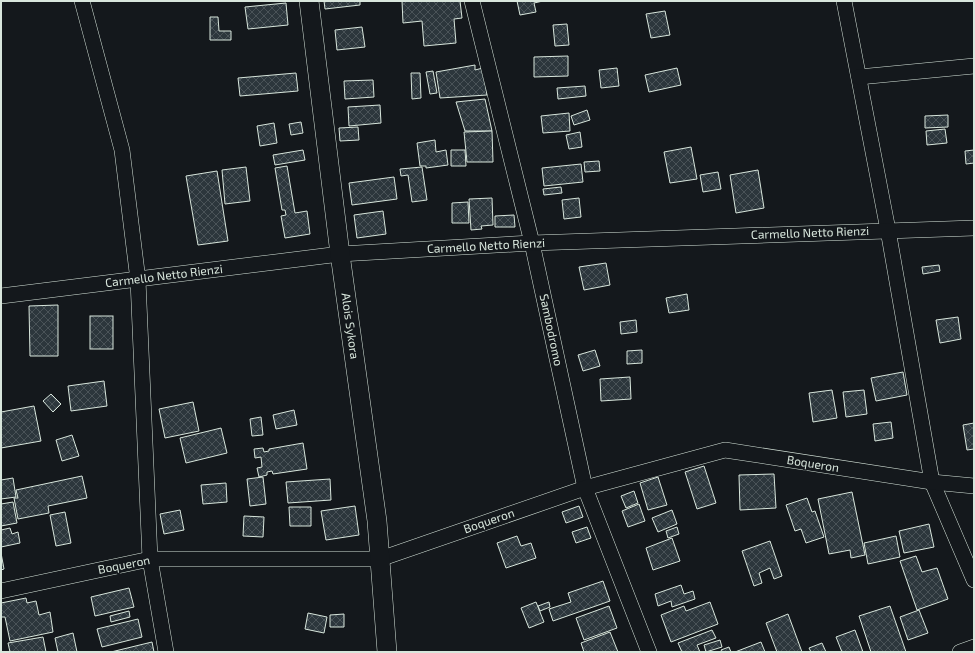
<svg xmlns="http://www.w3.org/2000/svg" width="975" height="653" viewBox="0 0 975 653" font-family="'Exo 2',sans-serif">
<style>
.building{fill:url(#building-cross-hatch);stroke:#d8e6dc}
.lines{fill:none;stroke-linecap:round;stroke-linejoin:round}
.minor-casing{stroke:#d8e6dc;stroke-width:16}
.tertiary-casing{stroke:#d8e6dc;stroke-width:20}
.minor{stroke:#14181c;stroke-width:15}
.tertiary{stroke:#14181c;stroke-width:19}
.labels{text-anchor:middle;stroke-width:3;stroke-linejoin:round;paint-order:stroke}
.street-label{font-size:12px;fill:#d8e6dc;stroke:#14181c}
</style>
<defs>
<pattern id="building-cross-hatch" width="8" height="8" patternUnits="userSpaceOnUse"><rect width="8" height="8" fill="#2c363c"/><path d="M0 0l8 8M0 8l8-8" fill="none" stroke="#4a5358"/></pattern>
</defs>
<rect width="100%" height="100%" fill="#14181c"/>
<g class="building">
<polygon points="324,1 360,1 360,5 325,9"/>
<polygon points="402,1 460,1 462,18 454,19 456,43 424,46 422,21 403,23"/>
<polygon points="517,1 543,1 534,3 536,12 520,15"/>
<polygon points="286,3 288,25 248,29 245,7"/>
<polygon points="665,11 670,35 651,38 646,14"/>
<polygon points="210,17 218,17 219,31 231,31 231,40 210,40"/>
<polygon points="567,24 569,45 555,46 553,25"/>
<polygon points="362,27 365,47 337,50 335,30"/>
<polygon points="568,56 568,76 534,77 534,57"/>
<polygon points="475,65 475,70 483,68 487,95 440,98 436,72"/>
<polygon points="617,68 619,86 601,88 599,70"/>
<polygon points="677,68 681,85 649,92 645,75"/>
<polygon points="433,71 437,93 430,94 426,72"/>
<polygon points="296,73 298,91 240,96 238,78"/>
<polygon points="411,73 420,73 421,98 412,99"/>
<polygon points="373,80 374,97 345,99 344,81"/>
<polygon points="585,86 586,96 558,99 557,88"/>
<polygon points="485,99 492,131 465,131 456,102"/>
<polygon points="380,105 381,123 349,126 348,107"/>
<polygon points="587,110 590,120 574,125 571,116"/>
<polygon points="569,113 570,131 543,133 541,116"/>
<polygon points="948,115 948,127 925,128 925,116"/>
<polygon points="301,122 303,133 291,135 289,124"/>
<polygon points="274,123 277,143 260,146 257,126"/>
<polygon points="358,127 359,140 340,141 339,128"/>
<polygon points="945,129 947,143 927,145 926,131"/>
<polygon points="492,131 493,162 467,162 464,132"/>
<polygon points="580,132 582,147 569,149 566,135"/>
<polygon points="435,140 436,152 446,150 448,165 426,168 426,166 420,166 417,143"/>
<polygon points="691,147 697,179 670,183 664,152"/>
<polygon points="303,150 305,160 275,165 273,155"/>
<polygon points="451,150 465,150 466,166 451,166"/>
<polygon points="974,150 974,163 966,164 965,151"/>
<polygon points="599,161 600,171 585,172 584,162"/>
<polygon points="581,164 583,182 544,186 542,168"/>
<polygon points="287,166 295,213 307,211 310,234 285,238 281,216 286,215 285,210 282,210 275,168"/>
<polygon points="246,167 250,201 225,204 222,170"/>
<polygon points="422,167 427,200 412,202 408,175 401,176 400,169"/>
<polygon points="758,170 764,208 736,213 730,175"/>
<polygon points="217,171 228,241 198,245 186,176"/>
<polygon points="718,172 721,189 703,192 700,175"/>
<polygon points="394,177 397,199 352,205 349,183"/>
<polygon points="561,187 562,193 544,195 543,189"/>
<polygon points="492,198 493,225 481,226 482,229 471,230 469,199"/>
<polygon points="579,198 581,217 564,219 562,200"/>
<polygon points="468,202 469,223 452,223 452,203"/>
<polygon points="383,211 386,234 357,238 354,215"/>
<polygon points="514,215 515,227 495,227 495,216"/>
<polygon points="606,263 610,285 584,290 579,267"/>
<polygon points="939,265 940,271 923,274 922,267"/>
<polygon points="687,294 689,310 669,313 666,298"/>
<polygon points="58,305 58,356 30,356 29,306"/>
<rect x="90" y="316" width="23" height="33"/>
<polygon points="958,317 961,339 940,343 936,320"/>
<polygon points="636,320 637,332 621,334 620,322"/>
<polygon points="595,350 600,366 583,371 578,355"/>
<polygon points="642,350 642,363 627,364 627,351"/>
<polygon points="903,372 907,395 876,401 871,378"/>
<polygon points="630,377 631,399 601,401 600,379"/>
<polygon points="104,381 107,406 71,411 68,386"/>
<polygon points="832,390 837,418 813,422 809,393"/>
<polygon points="864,390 867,414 846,417 843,392"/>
<polygon points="51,394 61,404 53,412 43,401"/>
<polygon points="193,402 199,431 165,438 159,409"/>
<polygon points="34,406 41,441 1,448 1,412"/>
<polygon points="294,410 297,425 276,429 273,415"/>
<polygon points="261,417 263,435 252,436 250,419"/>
<polygon points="891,422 893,438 875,441 873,424"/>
<polygon points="974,423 974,449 967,450 963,425"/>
<polygon points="221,428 227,453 186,463 180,438"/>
<polygon points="72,435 79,456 62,461 56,440"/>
<polygon points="303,443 307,469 273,474 272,471 267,472 267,475 259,477 257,468 262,467 261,457 255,458 254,449 263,448 264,452 269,451 269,449"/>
<polygon points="704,466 716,503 697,509 685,472"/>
<polygon points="774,474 776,508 740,510 739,475"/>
<polygon points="82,476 87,498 48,506 49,513 18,519 14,498 18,498 16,490"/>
<polygon points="263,477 266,504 250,506 247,479"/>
<polygon points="658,477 667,505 648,510 640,483"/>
<polygon points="13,478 16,497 1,499 1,480"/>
<polygon points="330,479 331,500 288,503 286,482"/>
<polygon points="226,483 227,502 203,504 201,485"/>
<polygon points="634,491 638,503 626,508 621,496"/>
<polygon points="852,492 865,555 851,558 850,550 829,554 818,499"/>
<polygon points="807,498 812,512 815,511 824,537 806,543 801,529 795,531 786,505"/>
<polygon points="13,502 17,523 1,526 1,504"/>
<polygon points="639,504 645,521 628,527 622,511"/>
<polygon points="355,506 359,535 326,540 321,511"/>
<polygon points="579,506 583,517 566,523 562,512"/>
<polygon points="289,507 311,507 311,526 290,526"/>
<polygon points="180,510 184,530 164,534 160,514"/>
<polygon points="672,510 677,524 658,532 652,518"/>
<polygon points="65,512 71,543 56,546 50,515"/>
<polygon points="244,516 264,517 263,537 243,536"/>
<polygon points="929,524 934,547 904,553 899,531"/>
<polygon points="587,527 591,538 576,543 572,532"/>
<polygon points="677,527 679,534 668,538 666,531"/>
<polygon points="10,528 12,534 18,532 20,543 1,547 1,530"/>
<polygon points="517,536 521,546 531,543 536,558 506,568 497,543"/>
<polygon points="896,536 900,557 868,564 864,543"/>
<polygon points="672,538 680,561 653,570 646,548"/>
<polygon points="770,541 782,576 774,579 770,568 759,573 762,583 754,586 742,551"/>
<polygon points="1,553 4,569 1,570"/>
<polygon points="916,556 922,572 937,568 948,599 917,610 900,561"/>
<polygon points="603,581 610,601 553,621 549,609 571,602 568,593"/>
<polygon points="681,585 684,594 693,591 695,599 672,607 671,601 658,606 655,594"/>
<polygon points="129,588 134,607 95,616 91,597"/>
<polygon points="26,598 27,603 36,601 39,615 50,612 53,632 10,641 5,617 1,617 1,603"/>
<polygon points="536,602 544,622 529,628 521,608"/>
<polygon points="549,602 550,607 540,611 538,606"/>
<polygon points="710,602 718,624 671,642 661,615 684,606 686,611"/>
<polygon points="609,606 617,628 584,640 576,618"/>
<polygon points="890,606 906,652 871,652 859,616"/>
<polygon points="919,610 928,633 908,640 900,617"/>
<polygon points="129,611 130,617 111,622 110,616"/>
<polygon points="308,613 327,617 324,633 305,629"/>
<polygon points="344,614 344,627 330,627 330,615"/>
<polygon points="788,614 802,652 777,652 766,623"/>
<polygon points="138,619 142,637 102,647 97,629"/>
<polygon points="712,630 716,638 697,645 700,652 682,652 678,643"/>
<polygon points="855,630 863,652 842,652 836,637"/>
<polygon points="610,632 618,652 584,652 581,643"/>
<polygon points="73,633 77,652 58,652 55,638"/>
<polygon points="43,637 46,652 10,652 8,643"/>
<polygon points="720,640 722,647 706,652 704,645"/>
<polygon points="152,642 154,652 111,652"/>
<polygon points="761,642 765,652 735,652"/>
<polygon points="822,643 826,652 811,652 809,648"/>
<polygon points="729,647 731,652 722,652 721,650"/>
</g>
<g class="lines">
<g class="minor-casing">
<g id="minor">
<polyline points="82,1 122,150 138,280 150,559 166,652"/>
<polyline points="472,1 532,243 585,488 649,652"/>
<polyline points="844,1 888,230 932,482 974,580"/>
<polyline points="859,77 974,66"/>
<polyline points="1,296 340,254 532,243 974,228"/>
<polyline points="1,591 150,559 380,559 585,488 725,450 932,482 974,486"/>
<polyline points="960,652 974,647"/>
</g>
</g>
<g class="tertiary-casing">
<polyline id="tertiary" points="309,1 340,254 377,521 387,652"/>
</g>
<use href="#minor" class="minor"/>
<use href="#tertiary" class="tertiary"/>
</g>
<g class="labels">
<g class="street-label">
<text transform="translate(810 233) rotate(-2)" y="4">Carmello Netto Rienzi</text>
<text transform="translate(486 246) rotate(-3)" y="4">Carmello Netto Rienzi</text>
<text transform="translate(164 276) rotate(-7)" y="4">Carmello Netto Rienzi</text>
<text transform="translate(350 326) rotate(82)" y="4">Alois Sykora</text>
<text transform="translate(551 330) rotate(78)" y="4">Sambodromo</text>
<text transform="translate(813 464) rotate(9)" y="4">Boqueron</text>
<text transform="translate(489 521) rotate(-19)" y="4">Boqueron</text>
<text transform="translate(124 565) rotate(-11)" y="4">Boqueron</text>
</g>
</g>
<rect width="975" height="653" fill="none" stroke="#d8e6dc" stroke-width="4"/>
</svg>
